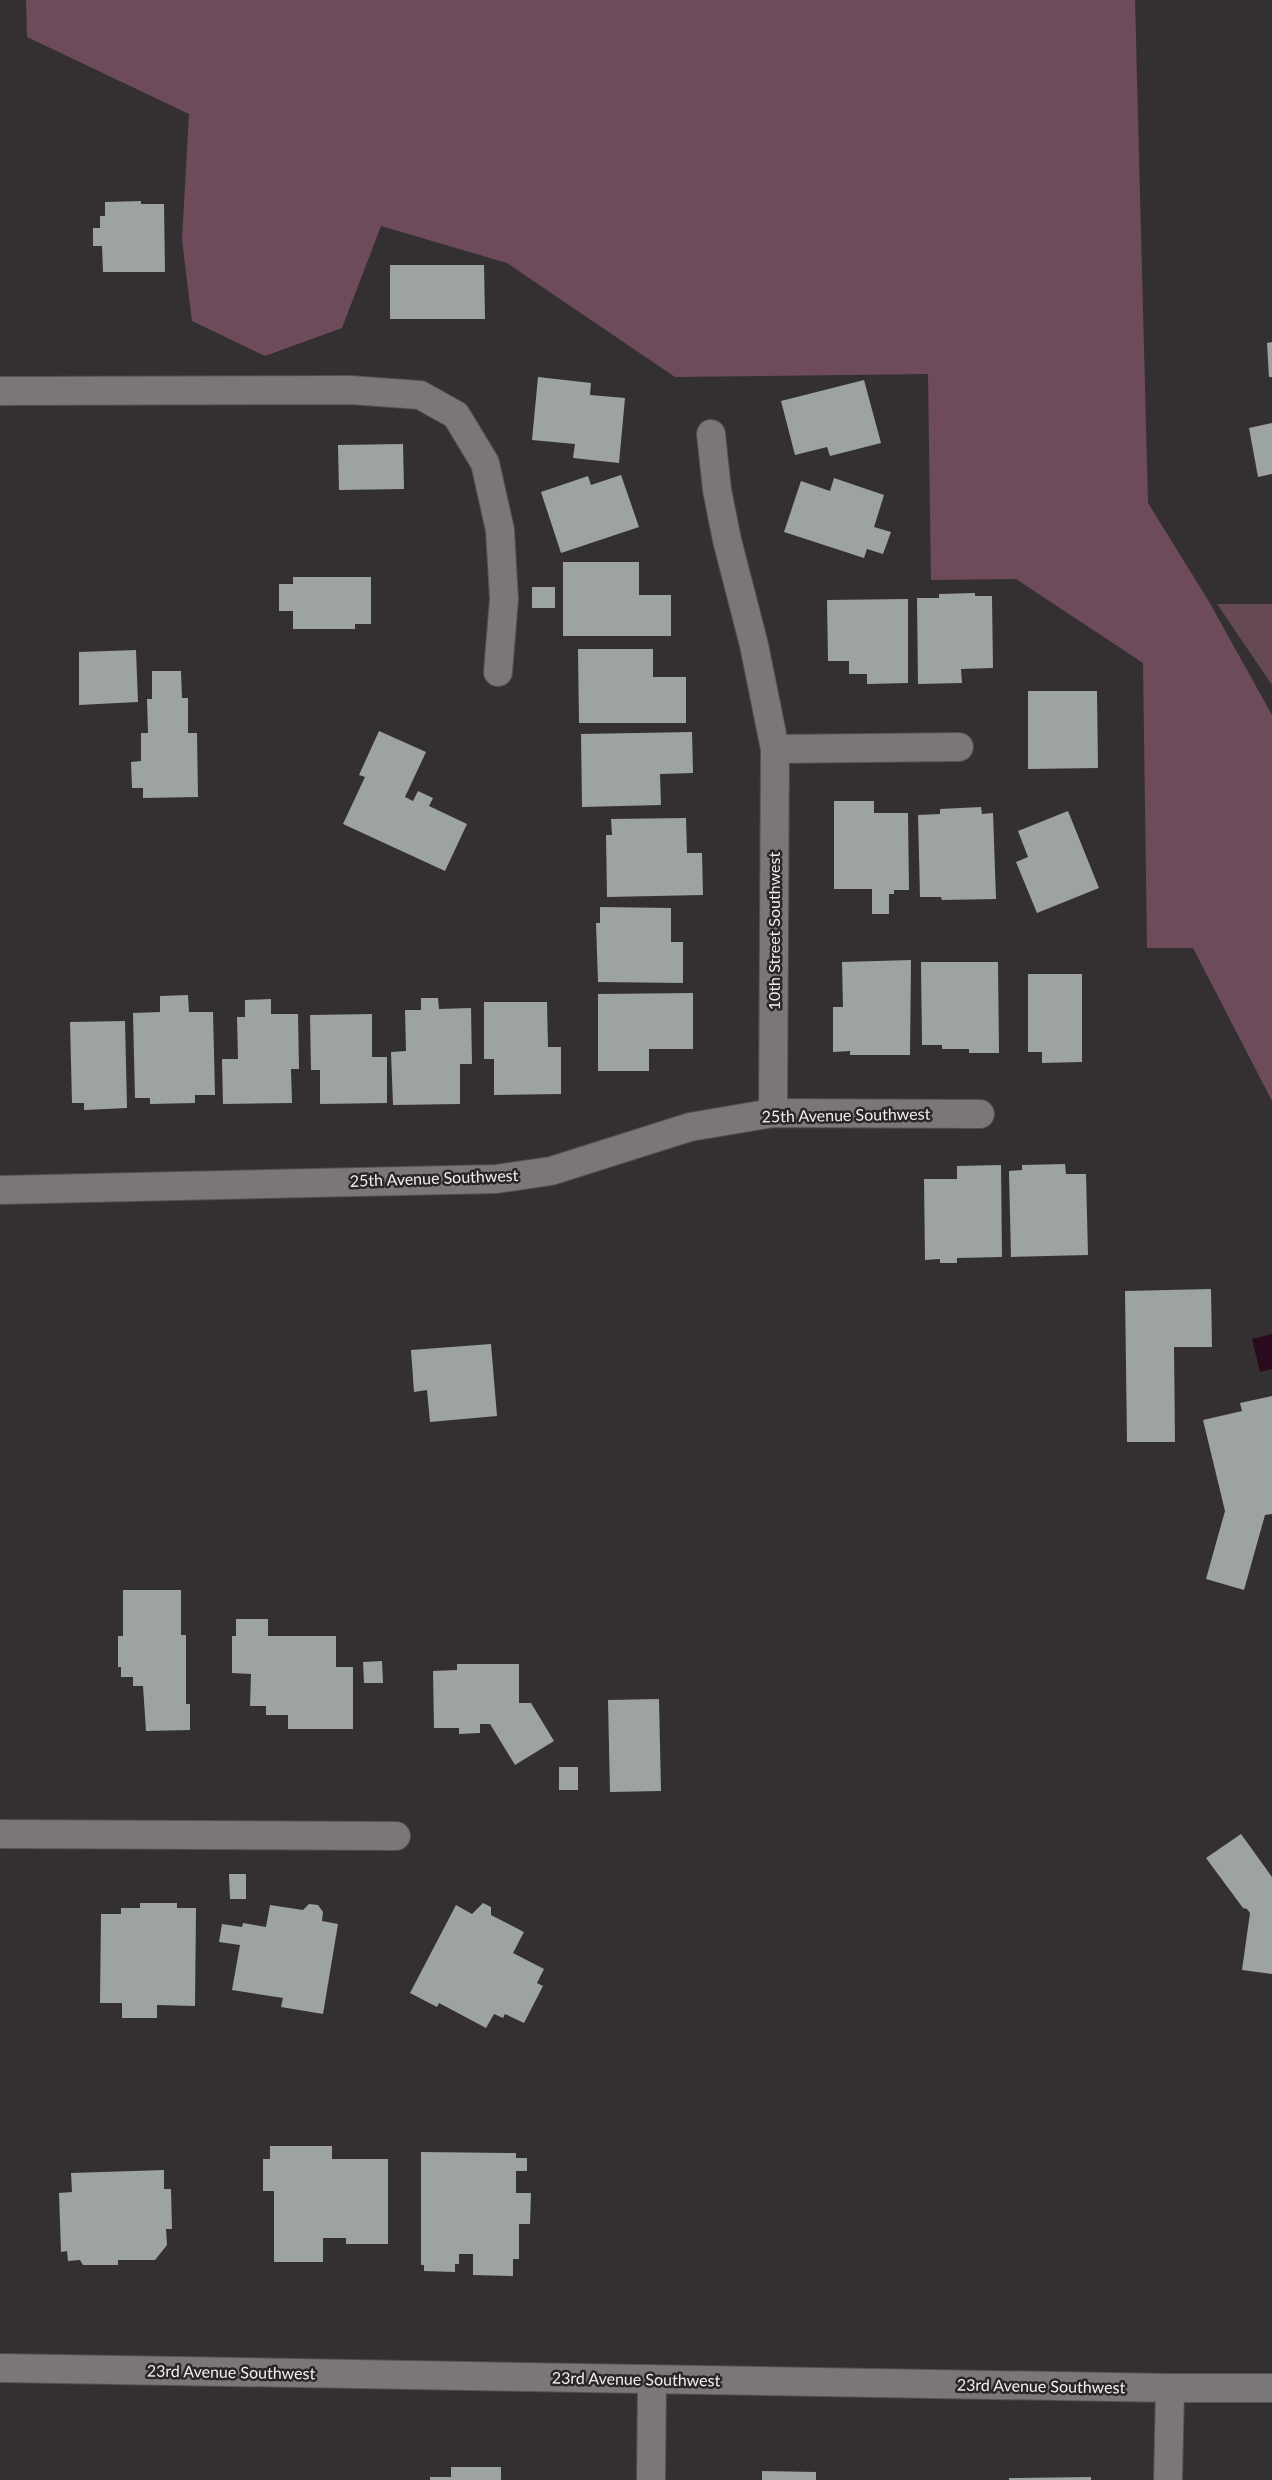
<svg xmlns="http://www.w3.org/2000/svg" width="1272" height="2480" viewBox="0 0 1272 2480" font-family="Lato,sans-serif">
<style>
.green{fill:#654a56}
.forest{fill:#6d4b5a}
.water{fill:#290c1b}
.building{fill:#9da3a2}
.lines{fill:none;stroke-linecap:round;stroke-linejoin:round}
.minor-casing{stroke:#535051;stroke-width:30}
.minor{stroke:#7b7678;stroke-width:28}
.labels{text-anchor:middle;stroke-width:5;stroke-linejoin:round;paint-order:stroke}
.street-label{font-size:16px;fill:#f1eeef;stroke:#2a2628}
</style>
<rect width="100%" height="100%" fill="#343032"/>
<polygon class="green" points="1217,604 1272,604 1272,685"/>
<polygon class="forest" points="26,0 1135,0 1148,503 1208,600 1272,715 1272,1101 1193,948 1147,948 1143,663 1016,579 931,580 928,374 675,377 507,263 381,226 342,328 265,356 192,321 182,240 189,114 27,37"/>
<polygon class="water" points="1272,1334 1272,1369 1260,1372 1252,1339"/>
<g class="building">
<polygon points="141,201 141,204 164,204 165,272 103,272 102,246 93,246 93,228 100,228 100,216 105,216 105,202"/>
<polygon points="390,265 484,265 485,319 390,319"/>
<polygon points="1272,342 1272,377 1269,377 1267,343"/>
<polygon points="538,377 591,383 590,395 625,398 619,463 573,458 575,444 532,440"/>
<polygon points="864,380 881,443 830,456 827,447 795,455 781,401"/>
<polygon points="1272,423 1272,474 1258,477 1249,428"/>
<polygon points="403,444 404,489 339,490 338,445"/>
<polygon points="621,475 639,527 561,553 541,492 588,476 591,485"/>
<polygon points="834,478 884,495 874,527 891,532 883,554 867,549 864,558 784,532 801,481 830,491"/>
<polygon points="563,562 639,562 639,595 671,595 671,636 563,636"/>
<polygon points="293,577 371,577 371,624 355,624 355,629 293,629 293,611 279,611 279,584 293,584"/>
<rect x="532" y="587" width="23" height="21"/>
<polygon points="975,593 975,596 992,596 993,668 961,669 962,683 918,684 917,598 939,598 939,594"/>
<polygon points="908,599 908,683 867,684 867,674 849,674 849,661 828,661 827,600"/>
<polygon points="578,649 653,649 653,677 686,677 686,723 579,723"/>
<polygon points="136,650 138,702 79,705 79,652"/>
<polygon points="152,671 181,671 182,698 188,698 188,733 197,733 198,797 143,798 143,788 132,788 131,762 141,761 141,733 148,733 147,699 152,699"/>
<polygon points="1028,691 1097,691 1098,768 1028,769"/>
<polygon points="379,731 426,752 405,797 413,801 418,791 433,798 429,806 467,824 445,871 343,824 365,777 359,775"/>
<polygon points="692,732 693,773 660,774 661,805 582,807 581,734"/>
<polygon points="834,801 874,801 874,813 908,813 909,890 894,890 894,894 889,894 889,914 872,914 872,889 834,889"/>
<polygon points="981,807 982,814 993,813 996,899 942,900 941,897 920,897 918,815 940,814 940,809"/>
<polygon points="1068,811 1099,888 1037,913 1016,862 1028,857 1018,831"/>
<polygon points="686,818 687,853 702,853 703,895 607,897 606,835 612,835 611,819"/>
<polygon points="600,907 671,908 671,942 683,942 683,983 598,982 596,923 600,923"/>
<polygon points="911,960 910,1055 850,1055 850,1051 833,1052 833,1007 843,1007 842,962"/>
<polygon points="921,962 998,962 999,1053 969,1053 969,1049 942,1049 942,1045 922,1045"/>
<polygon points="1028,974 1082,974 1082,1062 1042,1063 1042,1052 1028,1052"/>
<polygon points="693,993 693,1049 649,1049 649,1071 598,1071 598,994"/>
<polygon points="188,995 189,1012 213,1012 215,1095 195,1095 195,1103 150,1104 150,1098 135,1098 133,1013 160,1012 160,996"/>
<polygon points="421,998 438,998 439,1009 471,1008 472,1064 460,1064 460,1104 393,1105 391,1052 406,1051 405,1010 421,1010"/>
<polygon points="271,999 271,1014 298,1014 299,1069 291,1069 292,1103 223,1104 222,1059 238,1059 237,1017 245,1017 245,1000"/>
<polygon points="484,1002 547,1002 548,1047 561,1047 561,1094 494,1095 494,1059 484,1059"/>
<polygon points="372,1014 372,1057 387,1057 387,1103 320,1104 320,1070 311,1070 310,1015"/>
<polygon points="125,1021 127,1108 84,1110 84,1103 72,1103 70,1022"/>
<polygon points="1065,1164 1066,1174 1086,1174 1088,1255 1011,1257 1009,1171 1022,1170 1022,1165"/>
<polygon points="1001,1165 1002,1257 957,1258 957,1263 940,1263 940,1259 925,1260 924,1179 957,1179 957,1166"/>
<polygon points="1211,1289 1212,1347 1174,1347 1175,1442 1127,1442 1125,1291"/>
<polygon points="491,1344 497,1416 430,1422 427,1390 414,1392 411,1350"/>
<polygon points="1272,1396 1272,1514 1265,1515 1244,1590 1206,1579 1225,1511 1203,1420 1242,1411 1240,1403"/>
<polygon points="123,1590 181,1590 181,1635 186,1635 186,1704 190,1704 190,1730 146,1731 143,1686 133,1686 133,1677 121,1677 121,1667 118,1667 118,1636 123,1636"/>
<polygon points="236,1619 268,1619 268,1636 336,1636 336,1667 353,1667 353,1729 288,1729 288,1715 266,1715 266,1706 250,1706 251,1674 232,1673 232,1636 236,1636"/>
<polygon points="382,1661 383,1683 364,1683 363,1662"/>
<polygon points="457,1664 519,1664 519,1703 531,1703 554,1741 515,1765 490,1724 480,1724 480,1733 459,1734 459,1728 434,1728 433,1671 457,1670"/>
<polygon points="659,1699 661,1791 610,1792 608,1700"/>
<rect x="559" y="1767" width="19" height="23"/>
<polygon points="1241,1834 1272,1877 1272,1974 1242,1970 1250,1913 1247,1909 1243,1908 1206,1858"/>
<polygon points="229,1874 246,1874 246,1899 230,1899"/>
<polygon points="140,1903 177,1903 177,1908 196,1908 195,2006 157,2005 157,2018 122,2018 122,2003 100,2003 101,1914 121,1914 121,1908 140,1908"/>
<polygon points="483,1903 491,1907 491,1915 524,1932 513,1953 544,1969 537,1983 543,1986 524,2023 505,2014 503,2018 494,2014 486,2028 439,2003 437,2007 410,1993 456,1905 472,1914"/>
<polygon points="309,1904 318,1905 323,1912 322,1921 338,1924 323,2014 281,2007 283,1998 232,1990 240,1945 219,1942 222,1924 242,1927 243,1923 266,1927 270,1905 303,1910"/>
<polygon points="270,2146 332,2146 332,2159 388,2159 388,2244 346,2244 346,2238 323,2238 323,2262 274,2262 274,2191 263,2191 263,2159 270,2159"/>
<polygon points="421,2152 516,2153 516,2158 527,2158 527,2171 516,2171 516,2193 531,2193 530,2224 519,2224 519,2259 513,2259 513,2276 473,2275 473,2254 459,2254 459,2264 455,2264 455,2272 424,2271 424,2265 421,2265"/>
<polygon points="164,2170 164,2189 171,2189 172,2229 166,2229 167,2245 155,2260 118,2260 118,2265 83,2265 80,2260 68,2261 67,2251 61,2252 59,2193 72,2192 71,2173"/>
<polygon points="451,2467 501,2467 501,2480 430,2480 430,2477 451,2477"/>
<polygon points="762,2471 816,2472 816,2480 762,2480"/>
<polygon points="1091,2477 1091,2480 1009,2480 1009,2478"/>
</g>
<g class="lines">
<g class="minor-casing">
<g id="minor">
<polyline points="0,391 350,390 420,395 456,415 485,463 500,530 504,599 498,672"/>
<polyline points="711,434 717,490 727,540 754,645 775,749 773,1113"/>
<polyline points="775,749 959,747"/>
<polyline points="0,1190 496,1179 551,1171 690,1127 773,1113 980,1114"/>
<polyline points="0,1834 396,1836"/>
<polyline points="0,2368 1170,2388 1272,2388"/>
<polyline points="651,2480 652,2379"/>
<polyline points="1168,2480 1170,2388"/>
</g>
</g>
<use href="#minor" class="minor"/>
</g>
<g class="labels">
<g class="street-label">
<text transform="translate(774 931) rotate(-90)" y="6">10th Street Southwest</text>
<text transform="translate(846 1115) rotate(-1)" y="6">25th Avenue Southwest</text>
<text transform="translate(434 1178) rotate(-2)" y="6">25th Avenue Southwest</text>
<text transform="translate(231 2372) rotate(1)" y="6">23rd Avenue Southwest</text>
<text transform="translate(636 2379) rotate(1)" y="6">23rd Avenue Southwest</text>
<text transform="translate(1041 2386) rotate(1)" y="6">23rd Avenue Southwest</text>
</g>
</g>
</svg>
